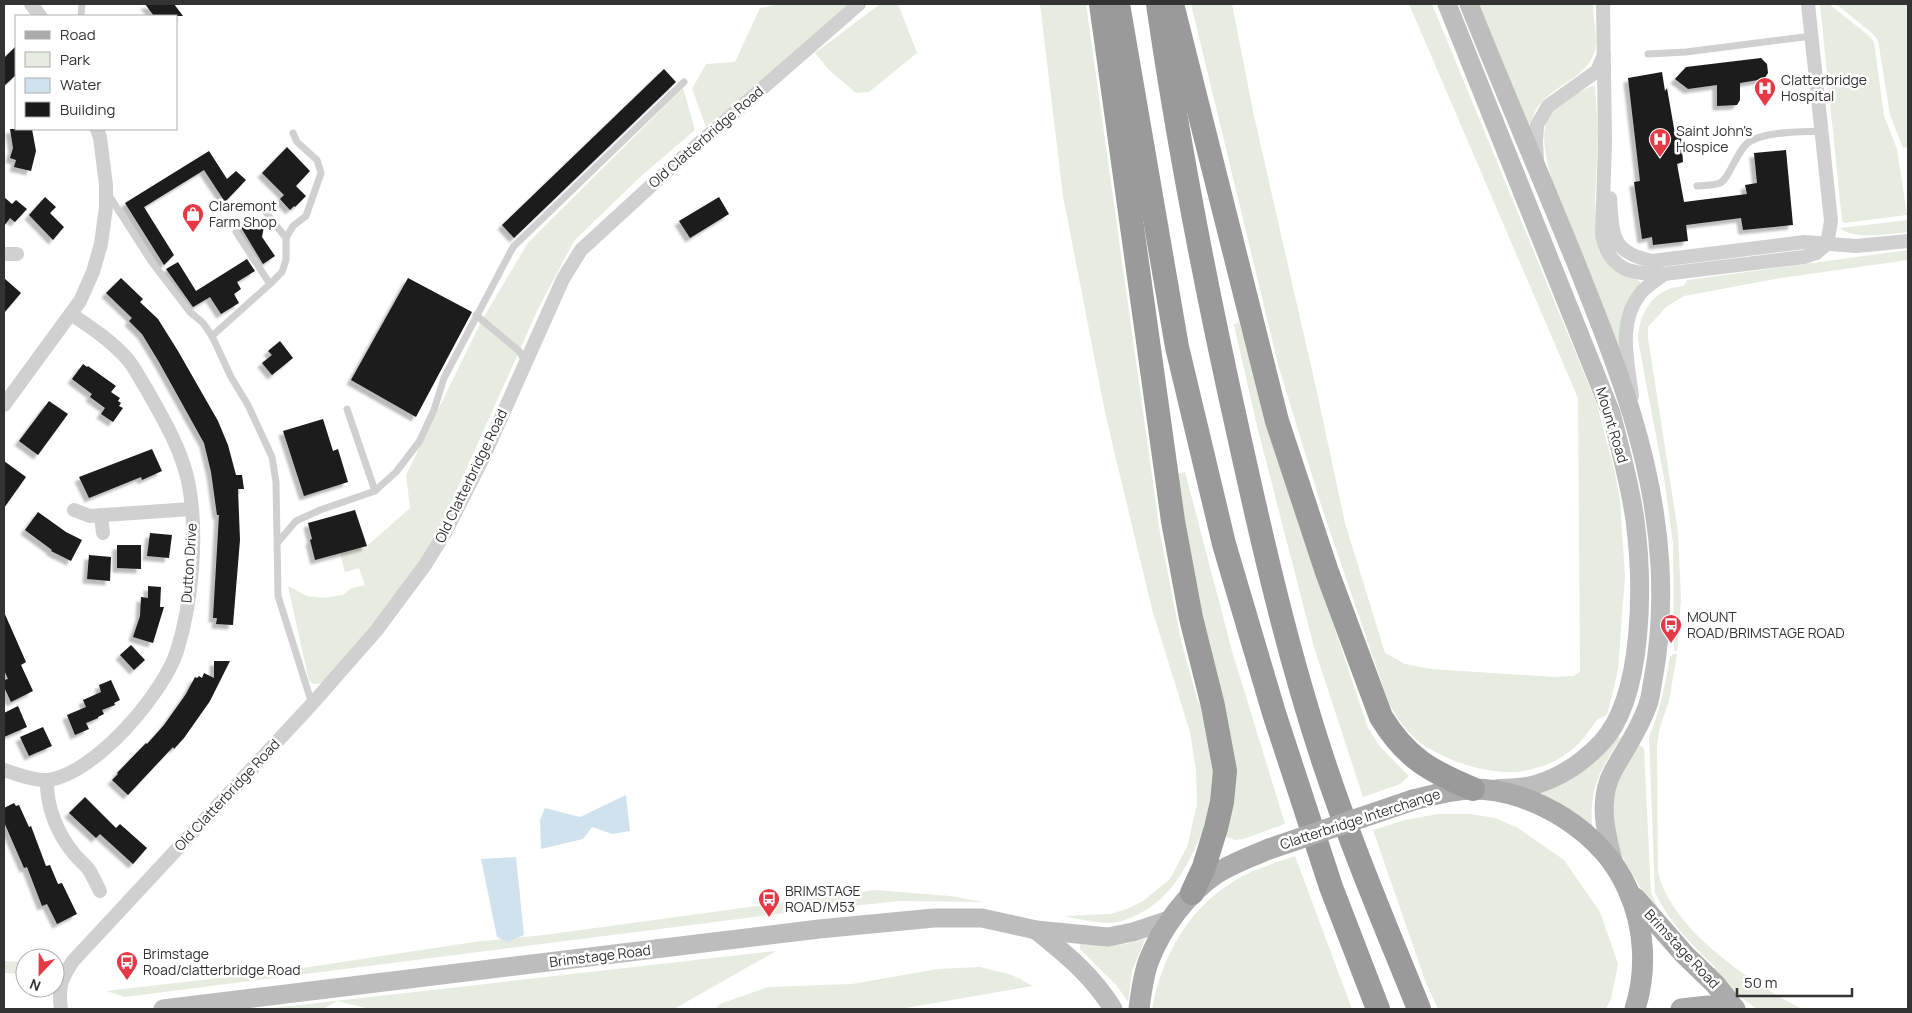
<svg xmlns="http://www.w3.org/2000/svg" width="1912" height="1013" viewBox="0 0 1912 1013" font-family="Manrope,sans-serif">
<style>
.green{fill:#e6ecdf}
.water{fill:#cfe2ee}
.building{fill:#1a1a1a;filter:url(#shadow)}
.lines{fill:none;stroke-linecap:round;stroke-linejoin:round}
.service{stroke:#d0d0d0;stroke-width:7}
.minor{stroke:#d0d0d0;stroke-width:14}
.secondary{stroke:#bdbdbd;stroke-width:19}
.primary{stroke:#ababab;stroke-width:21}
.motorway{stroke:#9a9a9a;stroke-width:24}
.primary-bridge{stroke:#ababab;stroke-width:21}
.labels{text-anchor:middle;stroke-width:5;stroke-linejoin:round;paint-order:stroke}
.poi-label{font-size:14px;fill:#333;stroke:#fff;text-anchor:start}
.street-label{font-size:14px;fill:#333;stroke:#fff}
</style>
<defs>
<filter id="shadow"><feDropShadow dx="-4.5" dy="4.5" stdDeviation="1" flood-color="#0004"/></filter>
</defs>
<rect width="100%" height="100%" fill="#fff"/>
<g class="green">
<polygon points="782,4 853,4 706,127 692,89 706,64 735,62 760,8"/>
<polygon points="880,4 898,4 917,53 869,92 856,93 829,70 815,53"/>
<path d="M1040,4H1086L1160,533L1181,640L1198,702L1205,711L1215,755V790L1207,834L1202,833C1187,868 1169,902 1132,917C1125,920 1117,923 1110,923C1095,923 1079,919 1064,916L1110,914L1127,909L1143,901L1170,879L1187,847L1197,805L1196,771L1190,732L1152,609L1106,417L1063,196Z"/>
<path d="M1191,4H1232L1254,116L1318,397L1345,523L1385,653L1405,664L1431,669L1554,677L1573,676L1580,672L1578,398L1409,4H1432L1597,405L1615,473L1620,500L1625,575L1618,670L1607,715C1604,716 1600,718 1597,720C1594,723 1591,729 1588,732C1583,740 1574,749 1566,754C1555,762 1542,767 1528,770C1494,778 1443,761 1417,740C1405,730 1397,717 1389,704L1322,508L1279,368Z"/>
<path d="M1478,4H1593C1593,16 1598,40 1595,51C1586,78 1556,84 1539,105C1535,110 1532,119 1529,126Z"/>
<polygon points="1820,4 1829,4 1868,35 1874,42 1884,116 1897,149 1907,215 1844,223 1842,221"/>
<polygon points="1836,4 1908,4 1908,147 1903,148 1890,115 1878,40 1872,33"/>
<path d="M1591,86H1595L1598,134L1595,198L1596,226L1628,276L1639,281L1641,283C1619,305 1620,327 1621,356C1609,325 1596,294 1584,263C1571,231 1534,153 1547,121C1554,103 1575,95 1591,86Z"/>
<path d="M683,88L695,130L640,177L574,241L538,309L442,523C410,581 368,634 324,683L314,684L309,681L288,586L307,596L323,598L343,595L350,589L365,585L359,568L345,572L340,553L367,546L410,508L406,475L483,318L528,243Z"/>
<path d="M1908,220V232C1892,234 1851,240 1840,228Z"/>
<path d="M1908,250V260L1775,279L1684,296L1666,307L1648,327V338L1678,532L1681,599L1677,651H1674L1673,543L1664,478L1638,340C1638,320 1648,297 1669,289C1673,287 1679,287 1684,286L1687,280Z"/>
<polygon points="1239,322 1292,501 1368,728 1381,748 1409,776 1400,784 1363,797 1314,647 1258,430 1234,325"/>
<polygon points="1185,472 1232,651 1285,824 1243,839 1235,840 1225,836 1202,633 1175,475"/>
<path d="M1673,654H1677L1669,701L1660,727L1657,744L1658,872C1671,930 1752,983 1802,1009H1757L1710,975L1715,967C1692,945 1669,922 1655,893L1649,737C1660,711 1665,685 1670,657Z"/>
<path d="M1617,735L1621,738C1601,768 1589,788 1592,825L1591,827L1539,794V792Z"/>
<polygon points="1637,744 1644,748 1651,893 1658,908 1694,952 1650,904 1616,846 1610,796"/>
<polygon points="1438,814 1470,814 1495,818 1518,828 1564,860 1600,912 1618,964 1611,999 1606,1009 1438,1009 1426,983 1373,830 1405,820"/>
<path d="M1295,856L1352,1009H1152C1161,961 1185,913 1228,885C1248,871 1272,864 1295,856Z"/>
<polygon points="875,890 950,896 983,902 900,901 785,913 125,997 106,991 296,969 474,942 544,935"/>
<path d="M1145,939L1132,971L1128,1002L1117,986L1080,949V944L1082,942C1108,946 1120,947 1145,939Z"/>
<polygon points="776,951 674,1009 370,1009 337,1001 323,1009 264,1009"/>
<polygon points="4,961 25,962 25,974 4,973"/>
<polygon points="980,967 1012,975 1033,986 900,1009 715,1009 720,1004 768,987 852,984 938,969"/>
</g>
<g class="water">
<polygon points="626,795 630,831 612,834 592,827 583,839 541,849 540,820 545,808 580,817"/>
<polygon points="516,857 524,935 507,942 497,937 481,859"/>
</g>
<g class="building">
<polygon points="145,4 174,4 183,16 154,16"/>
<polygon points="16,46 16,75 4,86 4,58"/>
<polygon points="1761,58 1767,64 1768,73 1764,79 1740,83 1740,100 1737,105 1717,106 1717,85 1688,89 1675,79 1686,67"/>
<polygon points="664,69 676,82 514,238 502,225"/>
<polygon points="1662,72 1665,91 1667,88 1675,134 1681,135 1683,162 1677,164 1684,202 1747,194 1745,185 1757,183 1754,153 1786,150 1793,225 1743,230 1741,218 1686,225 1688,241 1653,245 1652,237 1642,239 1634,182 1640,181 1628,78"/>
<polygon points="10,129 32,129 36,151 31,171 14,167 16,160 10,158 13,148"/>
<polygon points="287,147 310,171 296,186 306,196 295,207 294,206 290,210 280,199 284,195 262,173"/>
<polygon points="209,151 227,179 236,171 246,180 225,202 204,170 144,207 174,255 164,265 125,203"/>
<polygon points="4,197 12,204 16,200 27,209 15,222 10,218 4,226"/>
<polygon points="45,197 56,207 50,213 64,227 53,240 29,215"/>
<polygon points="719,197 729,214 690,238 679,221"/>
<polygon points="250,217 257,228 265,221 262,237 275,256 263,264 239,224"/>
<polygon points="247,259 255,271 237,282 241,289 234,294 239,303 221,314 210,297 193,307 166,269 178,262 196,291"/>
<polygon points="4,278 21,293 4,313"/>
<polygon points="121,278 143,299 140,302 158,319 178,351 218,421 228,445 236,475 242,475 244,489 238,489 240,540 233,625 216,624 217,618 213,618 219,515 217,515 211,472 204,443 159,362 142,334 129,321 132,318 106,293"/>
<polygon points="408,278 472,312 416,417 351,380"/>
<polygon points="280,341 293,358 272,375 262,363 272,355 268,351"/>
<polygon points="83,364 87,367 88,366 116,386 111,392 120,398 118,401 121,403 119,406 123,408 113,422 101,414 105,408 90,397 92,394 72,379"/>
<polygon points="49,401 68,414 38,455 19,441"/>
<polygon points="323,419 333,451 338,449 348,482 304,496 283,431"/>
<polygon points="152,449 162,471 142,480 141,477 89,498 79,477"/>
<polygon points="4,461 26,477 4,508"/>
<polygon points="355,510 367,546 315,560 310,540 312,539 308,523"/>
<polygon points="38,512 66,532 82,540 71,561 51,551 52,550 25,530"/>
<polygon points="150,533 172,535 169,558 147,556"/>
<polygon points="117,545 141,545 141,569 117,568"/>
<polygon points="89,555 111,557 110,581 87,579"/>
<polygon points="148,586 161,587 160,607 164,607 153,643 133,637 140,616 141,597 148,598"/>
<polygon points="4,612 26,662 21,665 33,691 11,702 4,687 4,680 8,679 4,670"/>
<polygon points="131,645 145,660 134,670 120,655"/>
<polygon points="214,661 230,661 210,701 184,738 174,749 173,747 128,795 112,780 118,774 117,773 146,743 147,744 164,725 186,694 195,677 197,678 199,676 202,678 204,673 214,678"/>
<polygon points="111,680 120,700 114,703 115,705 102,710 104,714 98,717 98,718 86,723 89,729 75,735 67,715 86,707 83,700 101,692 99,685"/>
<polygon points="18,706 27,727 4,737 4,713"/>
<polygon points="43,727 52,746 29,756 20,737"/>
<polygon points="85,797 116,828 120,824 147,848 133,864 100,834 96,838 69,813"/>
<polygon points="14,803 16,806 19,805 29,827 31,826 46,866 50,865 58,884 62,883 77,914 57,924 47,904 42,906 27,867 24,868 4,822 4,808"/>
</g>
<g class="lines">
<g class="service">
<polyline points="81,16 82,4"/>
<polyline points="1648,54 1686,52 1812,36"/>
<path d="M1697,186C1704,185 1713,186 1720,183C1730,178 1736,151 1749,142C1766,131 1801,132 1821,131"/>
<polyline points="108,194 151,261 190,312 203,323 212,336 231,377 248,405 272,457 276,482 278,596 312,704"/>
<polyline points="267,214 286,238 286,260 282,272 270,284"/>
<polyline points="286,238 293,226 306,216 321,173 317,160 297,142 293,133"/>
<polyline points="476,315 519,351 525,361"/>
<polyline points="212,336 270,284 236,232"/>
<polyline points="375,491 396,472 419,442 434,410 444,378 513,247 684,82"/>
<polyline points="278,542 296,521 320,510 375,491 347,409"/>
</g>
<g class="minor">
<polyline points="31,4 40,16"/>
<path d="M1603,4L1605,142L1602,235C1610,271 1631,274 1664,274L1804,257L1816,253L1827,244"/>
<polyline points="1808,4 1831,221 1827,244"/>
<polyline points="1537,159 1536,142 1537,125 1548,106 1597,71 1604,55"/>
<path d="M1610,198C1613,235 1610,252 1652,261L1804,242L1856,246L1908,241"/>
<polyline points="4,254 17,254"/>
<path d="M1632,396C1628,363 1617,323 1640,294C1646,286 1657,280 1664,274"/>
<polyline points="4,405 80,301 93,272 101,244 106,207 106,185 100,137 97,129"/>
<polyline points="74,510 90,516 191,509"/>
<polyline points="101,515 103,533"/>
<path d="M4,770C17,774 34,781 48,780C95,774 163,694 177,651C192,603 198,536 189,486C183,452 164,420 147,390C141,381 136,370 129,361C113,342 92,328 71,314"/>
<path d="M47,780C46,807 58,835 75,855C80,861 85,864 89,870C93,876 96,884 100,891"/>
<path d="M61,1009C58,987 61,979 73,961L312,704L376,631L425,565L446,531L484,456L563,279L581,250L666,172L859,4"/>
</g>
<g class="secondary">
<path d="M1447,4L1611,413C1620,448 1630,484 1635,520C1643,580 1645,697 1601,743C1583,762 1559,778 1534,785C1522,788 1508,788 1496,789"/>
<path d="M1469,4C1505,94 1544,183 1580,273C1619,371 1654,459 1660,566C1662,604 1660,643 1653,680C1651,689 1651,698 1647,707C1639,730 1625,749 1613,771C1597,800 1606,834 1614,864"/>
<path d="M1036,930C1066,954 1093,976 1113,1009"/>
<polyline points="163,1009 819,929 934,918 982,918 1036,930 1108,937 1133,932 1172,919"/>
</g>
<g class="primary">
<path d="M1413,800C1433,795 1453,789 1473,789C1534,789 1604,833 1628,890C1645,927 1647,971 1635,1009"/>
<polyline points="1635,898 1684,954 1715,984 1735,1009"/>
<path d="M1139,1009C1141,993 1143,976 1149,960C1162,927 1187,893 1217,873C1233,863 1252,856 1269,849"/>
<polyline points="1681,1009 1708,1006 1732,1009"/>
</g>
<g class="motorway">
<polyline points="1101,4 1173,521 1191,618 1213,706 1225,771 1222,802 1216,828 1204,867 1192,893"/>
<polyline points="1118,4 1177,347 1224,544 1274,713 1331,887 1378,1009"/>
<path d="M1158,4C1179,149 1207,293 1239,436C1263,545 1288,654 1323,760C1351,845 1386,927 1419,1009"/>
<path d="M1172,4L1277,421L1327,572L1381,717C1406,758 1430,771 1473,789"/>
</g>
<polyline class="primary-bridge" points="1269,849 1413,800"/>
</g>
<defs>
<g id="hospital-pin" transform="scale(1.125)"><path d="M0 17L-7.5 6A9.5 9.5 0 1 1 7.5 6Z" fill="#e63946" stroke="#fff"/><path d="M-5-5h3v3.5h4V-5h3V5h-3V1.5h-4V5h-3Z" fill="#fff"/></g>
<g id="shop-pin" transform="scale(1.125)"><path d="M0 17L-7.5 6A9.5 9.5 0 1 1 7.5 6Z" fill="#e63946" stroke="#fff"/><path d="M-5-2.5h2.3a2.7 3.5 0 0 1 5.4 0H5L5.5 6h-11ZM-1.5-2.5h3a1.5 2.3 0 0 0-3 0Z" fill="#fff"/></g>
<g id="bus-pin" transform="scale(1.125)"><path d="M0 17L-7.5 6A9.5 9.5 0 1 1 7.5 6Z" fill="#e63946" stroke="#fff"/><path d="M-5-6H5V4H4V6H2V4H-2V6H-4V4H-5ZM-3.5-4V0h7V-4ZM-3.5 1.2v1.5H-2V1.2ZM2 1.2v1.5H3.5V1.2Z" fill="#fff"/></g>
</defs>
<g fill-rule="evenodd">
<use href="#hospital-pin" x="1765" y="88"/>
<use href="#hospital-pin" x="1660" y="139"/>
<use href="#shop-pin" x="193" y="214"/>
<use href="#bus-pin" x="1671" y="625"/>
<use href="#bus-pin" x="769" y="899"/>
<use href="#bus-pin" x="127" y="962"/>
</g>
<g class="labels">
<g class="poi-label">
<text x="1781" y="85">Clatterbridge<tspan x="1781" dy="16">Hospital</tspan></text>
<text x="1676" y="136">Saint John's<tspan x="1676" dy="16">Hospice</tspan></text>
<text x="209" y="211">Claremont<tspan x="209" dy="16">Farm Shop</tspan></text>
<text x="1687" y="622">MOUNT<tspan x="1687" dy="16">ROAD/BRIMSTAGE ROAD</tspan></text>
<text x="785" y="896">BRIMSTAGE<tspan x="785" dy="16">ROAD/M53</tspan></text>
<text x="143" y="959">Brimstage<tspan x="143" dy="16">Road/clatterbridge Road</tspan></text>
</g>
<g class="street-label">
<text transform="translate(706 137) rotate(-41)" y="5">Old Clatterbridge Road</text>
<text transform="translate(1612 425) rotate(73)" y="5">Mount Road</text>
<text transform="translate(471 476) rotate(-64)" y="5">Old Clatterbridge Road</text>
<text transform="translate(189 563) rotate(-86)" y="5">Dutton Drive</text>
<text transform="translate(227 795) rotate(-47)" y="5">Old Clatterbridge Road</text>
<text transform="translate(1360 819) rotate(-18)" y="5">Clatterbridge Interchange</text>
<text transform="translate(1682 949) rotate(47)" y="5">Brimstage Road</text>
<text transform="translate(600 956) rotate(-7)" y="5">Brimstage Road</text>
</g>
</g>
<rect width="1912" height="1013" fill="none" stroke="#333333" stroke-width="10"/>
<rect x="15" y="15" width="162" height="115" fill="#ffffff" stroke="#adadad"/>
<rect x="25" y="31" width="25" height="8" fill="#ababab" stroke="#adadad"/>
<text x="60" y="40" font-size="15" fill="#333333">Road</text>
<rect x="25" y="52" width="25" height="15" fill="#e6ecdf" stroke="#adadad"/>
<text x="60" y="65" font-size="15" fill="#333333">Park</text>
<rect x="25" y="78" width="25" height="15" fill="#cfe2ee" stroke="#adadad"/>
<text x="60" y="90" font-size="15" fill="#333333">Water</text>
<rect x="25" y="102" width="25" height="15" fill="#1a1a1a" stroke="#adadad"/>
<text x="60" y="115" font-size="15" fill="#333333">Building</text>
<g transform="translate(40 973) rotate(202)"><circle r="24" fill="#ffffff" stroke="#adadad"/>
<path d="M0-4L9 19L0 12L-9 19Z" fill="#e63946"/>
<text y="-8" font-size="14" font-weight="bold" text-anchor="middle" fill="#333333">N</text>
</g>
<path d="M1737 988v8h115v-8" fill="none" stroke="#333333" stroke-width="2.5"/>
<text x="1744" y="988" font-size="15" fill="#333333" stroke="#ffffff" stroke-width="4" paint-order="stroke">50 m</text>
</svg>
